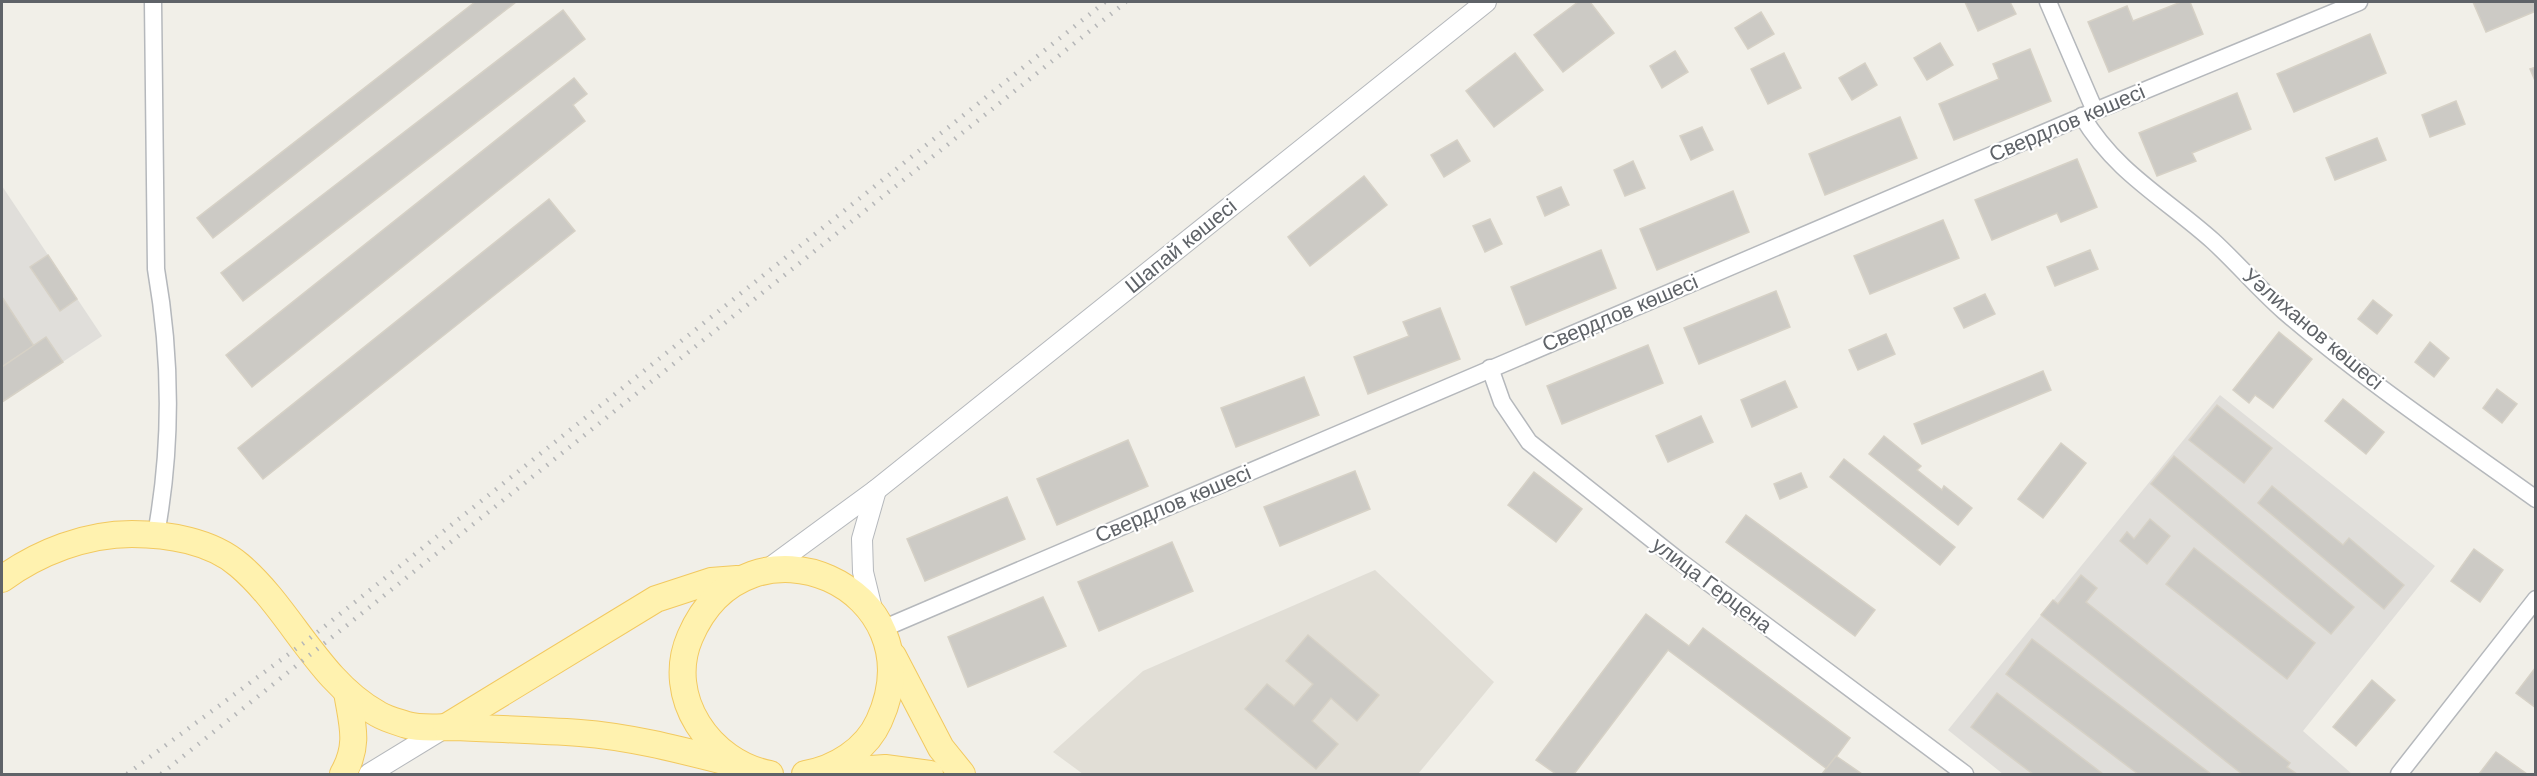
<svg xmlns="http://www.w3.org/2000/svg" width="2537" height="776" viewBox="0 0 2537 776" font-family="'DM Sans',sans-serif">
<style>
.industrial{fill:#e0deda}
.education{fill:#e1ded6}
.building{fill:#cccac5;stroke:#d6d1c6;stroke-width:1.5}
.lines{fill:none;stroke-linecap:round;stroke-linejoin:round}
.minor-casing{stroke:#b5b8bc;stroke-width:19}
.tertiary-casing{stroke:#b5b8bc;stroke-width:22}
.primary-casing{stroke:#f2c960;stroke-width:28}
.minor{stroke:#fff;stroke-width:16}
.tertiary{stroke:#fff;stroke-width:20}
.primary{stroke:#fff2af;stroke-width:26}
.rail{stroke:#b6b7b8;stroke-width:4.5;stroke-dasharray:1.5 8;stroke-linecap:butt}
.labels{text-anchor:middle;stroke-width:4.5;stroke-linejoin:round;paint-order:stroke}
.street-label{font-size:21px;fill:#5f6368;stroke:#fff}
</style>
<rect width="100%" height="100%" fill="#f1efe8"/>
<g class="industrial">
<polygon points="2,186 102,336 2,402"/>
<polygon points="2220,395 2435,566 2303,731 2352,774 2003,774 1948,730"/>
</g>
<polygon class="education" points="1375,570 1494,682 1418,774 1083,774 1053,752 1143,671"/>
<g class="building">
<polygon points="475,2 516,2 213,238 197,218"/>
<polygon points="1578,2 1590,2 1614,33 1563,72 1534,35"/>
<polygon points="1965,2 2010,2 2016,14 1978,31"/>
<polygon points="2181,2 2190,2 2203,34 2109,72 2088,22 2127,6 2133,21"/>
<polygon points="2473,2 2536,2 2536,11 2486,32"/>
<polygon points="563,10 585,39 243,301 221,273"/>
<polygon points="1761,12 1774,34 1748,49 1735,28"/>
<polygon points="2370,34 2386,73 2294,112 2277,74"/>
<polygon points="1940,43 1953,65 1927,80 1914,58"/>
<polygon points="2030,49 2051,101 1954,140 1939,104 1999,79 1993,64"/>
<polygon points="1675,51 1688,72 1662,88 1650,66"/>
<polygon points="1515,53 1543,90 1494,127 1466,91"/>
<polygon points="1784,53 1801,88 1768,104 1751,69"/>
<polygon points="1865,63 1877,85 1852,100 1839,78"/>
<polygon points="2536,67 2536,83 2530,69"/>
<polygon points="574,78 587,94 573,105 585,121 252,387 226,355"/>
<polygon points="2237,93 2251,129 2192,153 2196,161 2157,176 2139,133"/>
<polygon points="2456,101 2465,124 2430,137 2422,115"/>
<polygon points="1900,117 1917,158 1825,195 1809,154"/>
<polygon points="1702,127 1713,150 1691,160 1680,136"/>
<polygon points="2377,138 2386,160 2335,180 2326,158"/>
<polygon points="1457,140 1470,161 1444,177 1431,155"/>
<polygon points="2077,159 2097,207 2061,222 2057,213 1992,240 1975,200"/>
<polygon points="1633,161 1645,188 1625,196 1614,170"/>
<polygon points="1364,176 1387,205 1310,266 1288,237"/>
<polygon points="1561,187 1569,205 1545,216 1537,197"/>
<polygon points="1733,191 1749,232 1657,270 1640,229"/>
<polygon points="549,199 575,231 263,479 238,448"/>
<polygon points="1490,219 1502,244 1485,252 1473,226"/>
<polygon points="1943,220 1959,258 1870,294 1854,256"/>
<polygon points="1601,250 1616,288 1526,325 1511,287"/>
<polygon points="2090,250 2098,269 2055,286 2047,267"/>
<polygon points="48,255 77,299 60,311 30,267"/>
<polygon points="1776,291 1790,327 1699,364 1684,328"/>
<polygon points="1985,294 1995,314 1964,328 1954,308"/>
<polygon points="2,297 34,346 2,367"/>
<polygon points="2373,300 2392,315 2377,334 2358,319"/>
<polygon points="1440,308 1460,359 1368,394 1354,357 1409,336 1403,322"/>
<polygon points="2279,332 2312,359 2273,408 2255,395 2249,403 2233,390"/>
<polygon points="1886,334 1895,354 1858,370 1849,350"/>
<polygon points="46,337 63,362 2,402 2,367"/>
<polygon points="2430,342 2449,358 2434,377 2415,362"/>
<polygon points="1648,345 1663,383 1562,424 1547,386"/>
<polygon points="2043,371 2051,390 1922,444 1914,424"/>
<polygon points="1304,377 1319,415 1236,447 1221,408"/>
<polygon points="1785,381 1797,407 1752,427 1741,400"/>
<polygon points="2497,389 2517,404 2502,423 2483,408"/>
<polygon points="2343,399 2384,432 2366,454 2325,421"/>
<polygon points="2217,405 2272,448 2244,483 2189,440"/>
<polygon points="1701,416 1713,442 1668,462 1656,436"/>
<polygon points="1884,436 1921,466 1917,470 1942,490 1944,486 1972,508 1958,525 1869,454"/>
<polygon points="1128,440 1148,486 1057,525 1037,479"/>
<polygon points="2061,443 2086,463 2043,518 2018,499"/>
<polygon points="2174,456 2354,607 2331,634 2151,484"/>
<polygon points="1844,459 1955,547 1940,565 1830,477"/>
<polygon points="1355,471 1370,509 1280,546 1264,507"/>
<polygon points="1534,472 1582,509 1556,542 1508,505"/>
<polygon points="1801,473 1807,487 1780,499 1774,484"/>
<polygon points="2272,486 2343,545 2349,538 2404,585 2384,609 2258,503"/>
<polygon points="1007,497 1025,539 925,581 907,539"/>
<polygon points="1746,515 1875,610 1855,636 1726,542"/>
<polygon points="2150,519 2170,536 2147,564 2120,541 2127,532 2134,539"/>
<polygon points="1172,542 1193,591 1099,631 1078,582"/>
<polygon points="2194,548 2315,643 2287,679 2166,584"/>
<polygon points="2474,549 2503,570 2480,602 2451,581"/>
<polygon points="2081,575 2097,588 2086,602 2290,763 2287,767 2297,774 2242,774 2041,615 2053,600 2058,604"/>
<polygon points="1043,597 1066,646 968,687 948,637"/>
<polygon points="1646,614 1689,646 1703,628 1850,738 1827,769 1668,650 1574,774 1556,774 1536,760"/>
<polygon points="1308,635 1379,695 1357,721 1331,698 1312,721 1338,744 1316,769 1245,709 1267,684 1294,706 1313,684 1286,661"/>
<polygon points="2032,639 2211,774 2138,774 2006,674"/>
<polygon points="2536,667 2536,708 2516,693"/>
<polygon points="2372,680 2395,700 2356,746 2333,727"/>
<polygon points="1997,693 2103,774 2033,774 1971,727"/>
<polygon points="2496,752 2527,774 2479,774"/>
<polygon points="1836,756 1862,774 1822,774"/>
</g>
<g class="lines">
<g class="minor-casing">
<g id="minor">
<path d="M153,2L156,269C171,355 172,447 156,534"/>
<polyline points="2048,2 2095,111"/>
<path d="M2082,116C2116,173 2165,198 2213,241C2237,263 2259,289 2284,311C2363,379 2451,438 2536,499"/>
<polyline points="1490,368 1502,402 1529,442 1678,560 1965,774"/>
<polyline points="882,629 2095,111 2359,2"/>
<polyline points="2399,774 2536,599"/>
</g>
</g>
<g class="tertiary-casing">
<g id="tertiary">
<polyline points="767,570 876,490 1486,2"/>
<polyline points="873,613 863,572 862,539 876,490"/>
<polyline points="369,774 446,727"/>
</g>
</g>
<g class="primary-casing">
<g id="primary">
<path d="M2,579C39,552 86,534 132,534C168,534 211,541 239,565C290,608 318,681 378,714C386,719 398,722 407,725C421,729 439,727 453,727C495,729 538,730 580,733C634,737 688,752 740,765"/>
<polyline points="893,656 941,748 962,774"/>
<polyline points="446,727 656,599 711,581 737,579"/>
<polyline points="828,772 885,768 930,774"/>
<path d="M343,774C360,744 352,724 347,692"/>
<path d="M770,774C710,763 664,697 690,637C748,502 940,588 879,721C866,750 835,769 805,774"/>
</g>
</g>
<use href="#minor" class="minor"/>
<use href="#tertiary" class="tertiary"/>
<use href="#primary" class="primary"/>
<g class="rail">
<polyline points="127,774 305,642 1105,2"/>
<polyline points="161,774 1126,2"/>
</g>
</g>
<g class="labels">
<g class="street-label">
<text transform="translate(2067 123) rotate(-23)" y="7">Свердлов көшесі</text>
<text transform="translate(1181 246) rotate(-39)" y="7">Шапай көшесі</text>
<text transform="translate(1620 313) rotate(-23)" y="7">Свердлов көшесі</text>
<text transform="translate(2313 329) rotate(40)" y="7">Уәлиханов көшесі</text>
<text transform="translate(1173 504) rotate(-23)" y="7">Свердлов көшесі</text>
<text transform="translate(1712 585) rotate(37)" y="7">улица Герцена</text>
</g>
</g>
<rect width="2537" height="776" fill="none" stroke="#5f6368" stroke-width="6"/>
</svg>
